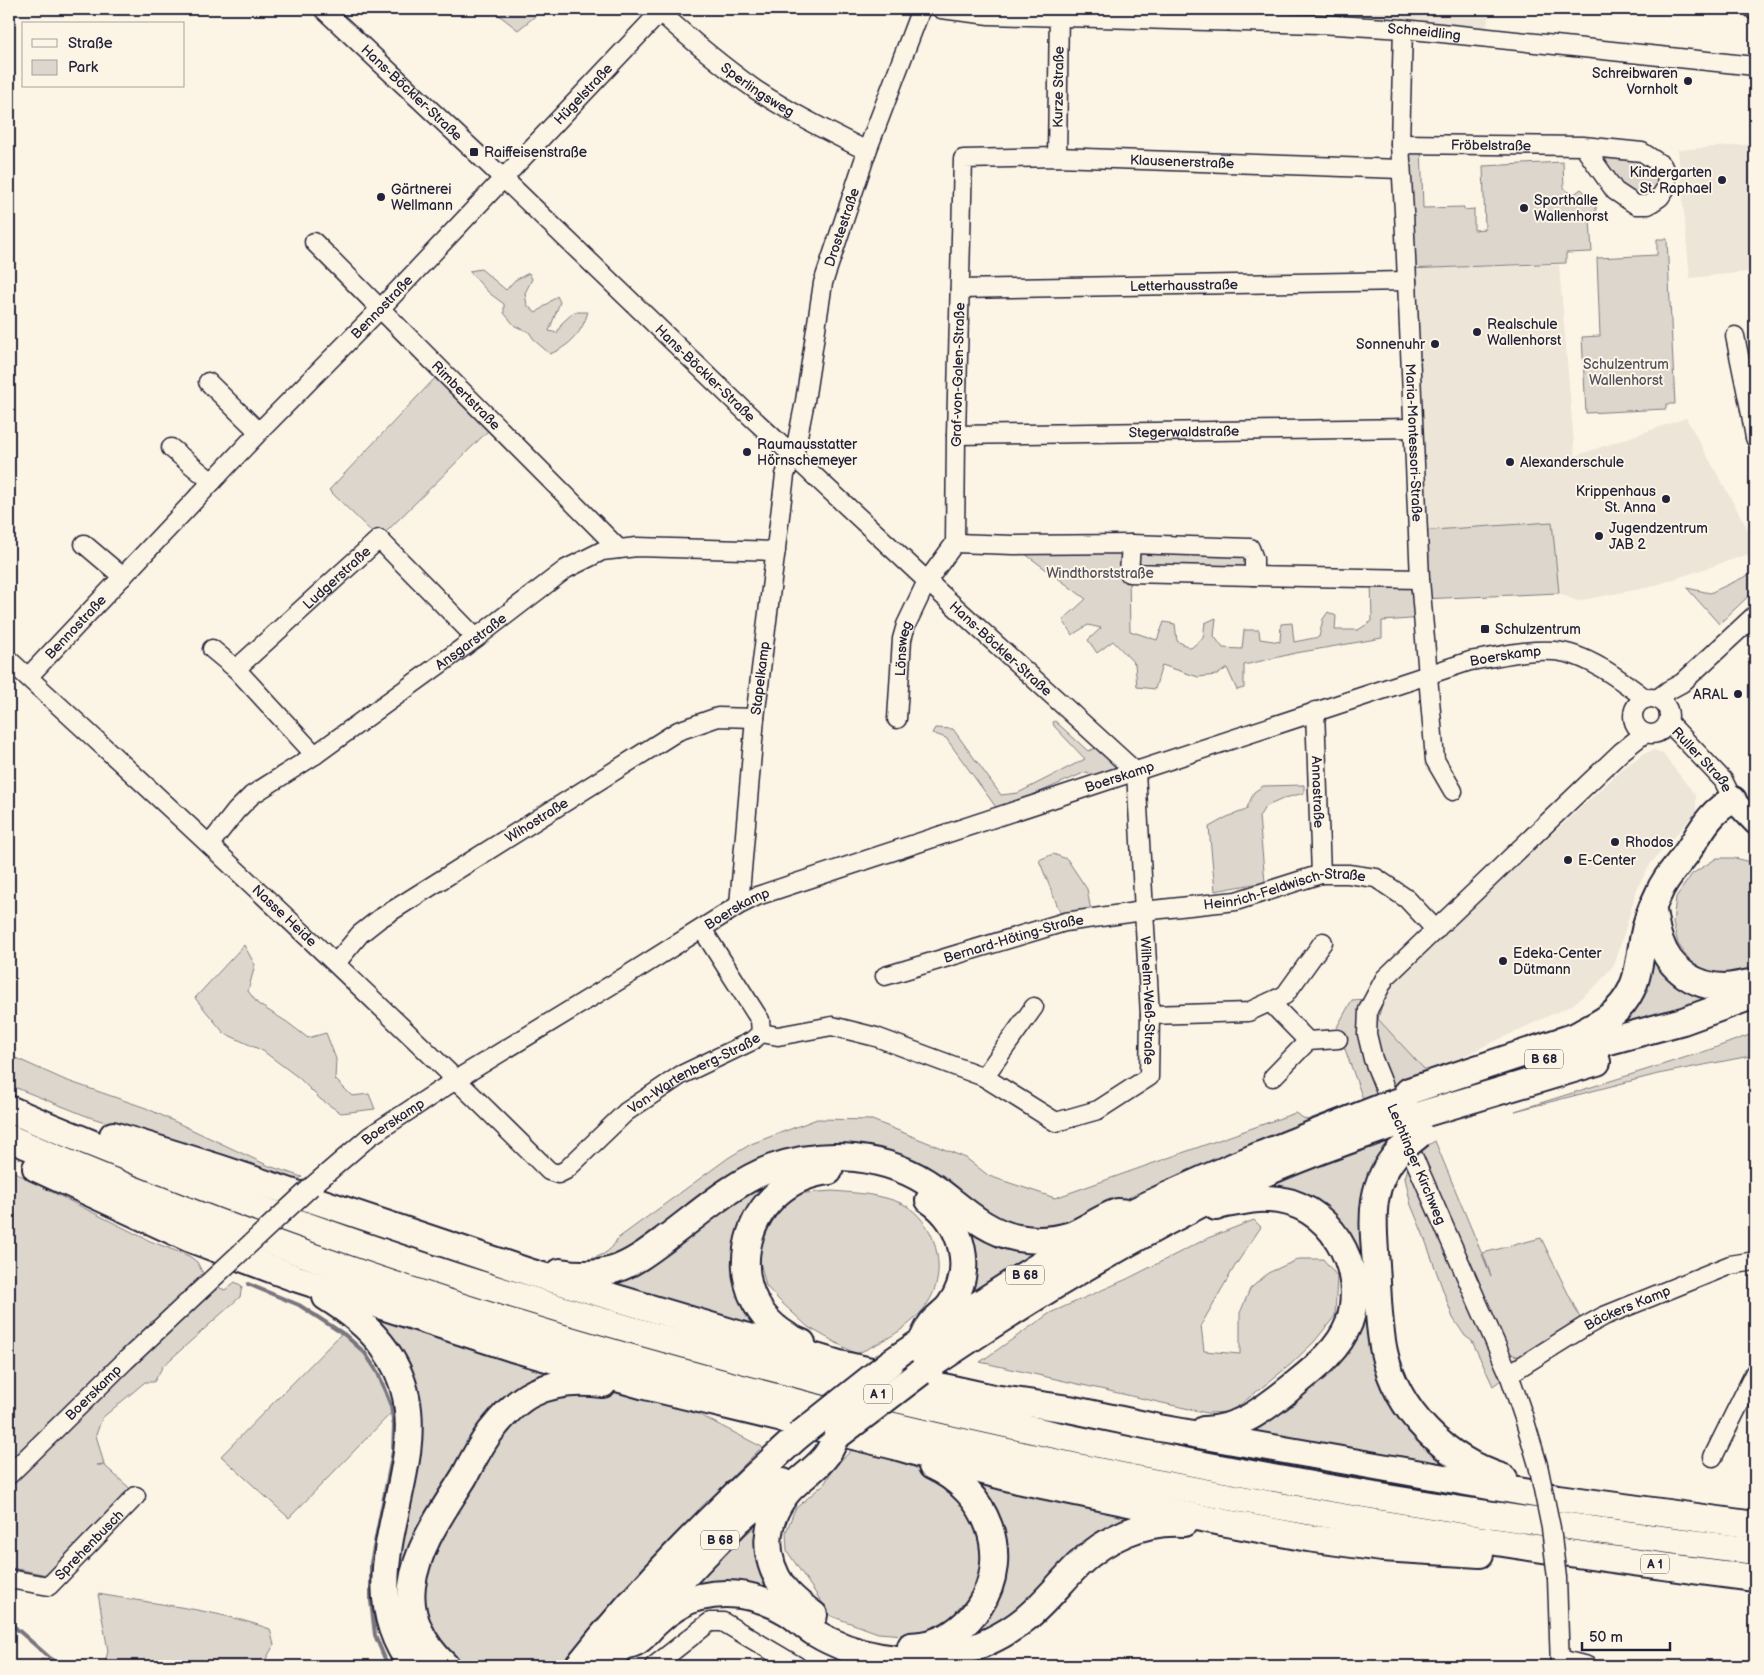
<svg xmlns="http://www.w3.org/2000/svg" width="1764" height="1675" viewBox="0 0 1764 1675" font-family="'Balsamiq Sans',sans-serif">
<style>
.built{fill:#ece5d8}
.green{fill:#dcd6cc;stroke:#7f7c84}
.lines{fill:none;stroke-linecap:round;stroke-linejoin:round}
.stream{stroke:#78757e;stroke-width:4}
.minor-casing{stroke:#22223b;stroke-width:21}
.major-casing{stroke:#22223b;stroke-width:26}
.highway-casing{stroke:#22223b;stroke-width:30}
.minor{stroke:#fcf5e5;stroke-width:18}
.major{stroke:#fcf5e5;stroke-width:22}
.highway{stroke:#fcf5e5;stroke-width:26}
.minor-bridge-casing{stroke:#22223b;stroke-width:21;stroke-linecap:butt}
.highway-bridge-casing{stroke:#22223b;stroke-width:30;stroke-linecap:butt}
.minor-bridge{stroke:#fcf5e5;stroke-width:18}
.highway-bridge{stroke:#fcf5e5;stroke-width:26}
.poi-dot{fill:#22223b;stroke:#fcf5e5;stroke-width:2}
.labels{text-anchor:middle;stroke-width:4;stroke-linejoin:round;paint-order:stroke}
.shield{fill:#fcf5e5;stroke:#63616e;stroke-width:1}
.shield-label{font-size:12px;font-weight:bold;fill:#22223b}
.street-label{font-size:14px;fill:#22223b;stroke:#fcf5e5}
.poi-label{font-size:14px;fill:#22223b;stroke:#fcf5e5;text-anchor:start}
.park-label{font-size:14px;fill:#504f5f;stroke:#fcf5e5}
</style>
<rect width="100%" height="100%" fill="#fcf5e5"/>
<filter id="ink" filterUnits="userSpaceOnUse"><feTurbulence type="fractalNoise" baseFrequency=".02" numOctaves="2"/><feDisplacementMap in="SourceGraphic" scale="10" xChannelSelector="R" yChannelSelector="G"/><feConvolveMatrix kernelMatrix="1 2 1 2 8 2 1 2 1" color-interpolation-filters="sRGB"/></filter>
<g filter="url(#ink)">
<g class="built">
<polygon points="1304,9 1490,9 1486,32 1447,25 1303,12"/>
<polygon points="1755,144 1755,271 1690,278 1678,150"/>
<polygon points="1559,265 1575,456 1686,418 1755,542 1755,552 1650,587 1577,601 1559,593 1422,599 1406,269"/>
<polygon points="1654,750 1663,754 1696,796 1696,812 1651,863 1638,886 1615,963 1598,984 1572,1005 1457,1059 1425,1070 1378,1019 1384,998 1400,977 1445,933 1625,767 1643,754"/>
</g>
<g class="green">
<polygon points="491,9 544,9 518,30"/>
<polygon points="1400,144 1421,144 1423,208 1464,207 1464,210 1474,209 1474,230 1485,229 1483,166 1563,162 1564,188 1573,195 1581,189 1594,200 1593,205 1596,206 1596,215 1590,220 1592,252 1566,253 1566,263 1406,269"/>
<path d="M1609,155L1640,159L1658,173C1659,181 1659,189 1651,193C1632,205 1614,176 1606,161Z"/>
<polygon points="1657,239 1667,239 1675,404 1666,404 1666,409 1586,413 1582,337 1600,336 1597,258 1657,255"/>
<path d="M481,269L506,290L515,280L529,273L532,279L525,293L527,305L536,313L557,296L560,302L549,331L557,333L562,323L574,312H588C582,333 570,346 550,354L535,341L529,332L515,326L504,313V304L489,293L469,271Z"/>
<polygon points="437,376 491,428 379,539 329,490"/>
<polygon points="1552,522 1559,593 1422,599 1424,618 1382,621 1382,638 1296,653 1244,665 1244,688 1237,690 1227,668 1217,675 1198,677 1162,665 1155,689 1137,687 1135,664 1113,641 1097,653 1088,640 1101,628 1088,625 1072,635 1063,620 1086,599 1013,545 1250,548 1254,576 1129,574 1130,631 1157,640 1164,622 1175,624 1177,641 1191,648 1203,638 1205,623 1216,618 1214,636 1223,648 1242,649 1244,630 1259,630 1260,639 1280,642 1281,624 1292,623 1294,642 1319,637 1323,619 1328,612 1336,616 1335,630 1358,630 1372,621 1371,578 1420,579 1418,531"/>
<polygon points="1755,572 1755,590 1719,624 1687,588 1710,593"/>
<polygon points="1055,721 1088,751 1099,747 1121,769 1099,776 1086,772 998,810 946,738 932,733 935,728 953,729 1001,795 1018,793 1085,759 1054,726 1053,722"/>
<polygon points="1304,785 1304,793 1285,798 1265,807 1259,817 1265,882 1215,891 1209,827 1227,817 1246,810 1254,792 1263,786"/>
<polygon points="1053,854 1067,859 1087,889 1091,911 1062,917 1039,860"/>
<polygon points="1717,858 1735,858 1755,863 1755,974 1717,975 1692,963 1678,944 1673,923 1676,897 1692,874"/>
<polygon points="1653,938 1726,994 1674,1014 1603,1028"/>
<polygon points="244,945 255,965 248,991 258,1004 287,1022 308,1038 326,1033 336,1059 335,1079 352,1096 369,1094 375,1109 341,1113 320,1099 299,1078 263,1051 224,1033 195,998"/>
<path d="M1384,998L1378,1019L1425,1070L1429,1081L1131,1201L1052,1231L1029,1232L971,1208L822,1153L619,1261L548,1265L539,1263C563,1261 606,1266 617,1239L728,1158L751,1144L817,1119L872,1120L966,1158L989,1176L1055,1198L1295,1113L1307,1120L1363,1099L1337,1027L1352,1000Z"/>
<polygon points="1755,1033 1755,1055 1658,1074 1515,1111 1706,1051"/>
<polygon points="9,1055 65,1080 146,1108 269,1166 302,1177 297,1180 287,1178 89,1117 9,1085"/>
<polygon points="1435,1141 1491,1276 1483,1253 1541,1238 1580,1318 1536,1353 1519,1357 1509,1353 1420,1150"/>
<polygon points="1388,1142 1394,1144 1374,1175 1377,1346 1473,1472 1230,1433 1323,1368 1355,1255 1253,1190"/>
<polygon points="1409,1164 1509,1374 1493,1386 1472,1341 1465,1336 1453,1318 1423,1234 1411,1205 1405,1178"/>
<polygon points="9,1169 50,1191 150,1241 189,1256 197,1262 208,1283 225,1290 235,1282 242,1286 240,1297 163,1366 154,1382 145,1382 102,1418 96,1435 104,1464 97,1465 104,1465 136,1494 52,1579 9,1575"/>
<polygon points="780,1173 747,1230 772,1333 586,1281 678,1237"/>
<path d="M832,1191C856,1193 881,1194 903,1204C917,1211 930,1228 934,1242C953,1303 904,1333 856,1354L808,1327L780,1301L766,1286L758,1253L771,1222L783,1206L795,1195L805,1193Z"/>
<polygon points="1254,1220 1261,1227 1235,1266 1201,1325 1204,1351 1240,1354 1240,1313 1250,1289 1268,1273 1299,1259 1323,1259 1337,1276 1335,1316 1314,1342 1290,1365 1231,1412 1207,1413 980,1362 1050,1313 1127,1279 1208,1238"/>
<polygon points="969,1223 1045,1247 966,1296"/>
<polygon points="356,1308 572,1374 519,1395 406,1594 439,1666 421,1666 410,1651 396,1567 418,1434"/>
<path d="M342,1333C369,1351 380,1378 391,1406L392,1412L289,1518L221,1456Z"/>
<polygon points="600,1387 673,1401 762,1447 705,1504 571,1655 556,1666 458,1666 443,1654 422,1612 428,1558 508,1421 531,1400"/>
<polygon points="852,1450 904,1462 952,1486 987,1543 984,1581 948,1627 917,1636 878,1633 831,1616 787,1551 786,1532 795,1509 825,1483 833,1468"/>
<polygon points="971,1480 1159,1517 998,1627 962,1638 996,1599"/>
<polygon points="761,1520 801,1614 692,1587"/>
<path d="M98,1594C155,1604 214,1609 270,1629L274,1645L262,1666H104L108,1651Z"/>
<polygon points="41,1659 75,1664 79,1666 39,1666"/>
</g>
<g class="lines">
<g class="stream">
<polyline points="248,1284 299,1305 345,1335 365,1353 378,1373 391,1406 394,1426 393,1452 371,1563 371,1601 375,1635 388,1666"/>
<polyline points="9,1569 44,1576"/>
<polyline points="9,1622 59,1666"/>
</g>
<g class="minor-casing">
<g id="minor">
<path id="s1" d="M323,9L503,178L748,414L927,581L1136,772L1150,1015L1149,1077L1098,1110L1056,1122L984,1077L876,1037L832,1026L778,1036L761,1033"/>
<path id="s2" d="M941,9L989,15L1319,24L1403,29L1755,66"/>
<polyline points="1753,9 1755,11"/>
<path id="s3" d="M660,12C691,40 722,66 756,90C791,113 829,132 867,151"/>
<path id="s4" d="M1403,29L1400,144L1404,212L1420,579L1435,760L1453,791"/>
<path id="s5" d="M1400,144L1583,146L1642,152L1662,165L1667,175L1666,188L1660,197L1648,205H1636L1615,191L1583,146"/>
<path id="s6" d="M1057,157L1059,9"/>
<path id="s7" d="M314,242L619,549"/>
<path id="s8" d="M960,289L1407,281"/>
<polyline points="1735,336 1750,409"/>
<polyline points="208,382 259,432"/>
<polyline points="1755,407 1750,409 1755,438"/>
<path id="s9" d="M956,435L1412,428"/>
<polyline points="171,448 212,482"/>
<polyline points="955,543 1013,545 1131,544 1250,548 1254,559 1254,576 1420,579"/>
<polyline points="84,544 123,577"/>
<polyline points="1131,544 1129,573 1254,576"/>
<polyline points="212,649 236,669 315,755"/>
<path id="s10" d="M9,660C192,827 373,996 549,1171L558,1174L566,1170L626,1112L681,1075L752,1041L761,1033L760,1020L702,929"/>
<path id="s11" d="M236,669L379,539L476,638"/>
<path id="s12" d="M28,677L259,432L380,309L663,9"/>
<circle cx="1651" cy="716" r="18"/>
<polyline points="1657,699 1669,690 1682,683 1755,615"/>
<path id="s13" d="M1315,711L1321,874"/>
<path id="s14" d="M897,719L902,639L906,625L927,581L955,543L956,435L963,159L1057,157L1400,169"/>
<path id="s15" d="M1668,722L1723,780L1733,800"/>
<path id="s16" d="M210,844L236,811L252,795L315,755L476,638L566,569L602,551L637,547L776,551"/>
<path id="s17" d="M739,905L755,718L785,475L789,464L794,456L805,401L823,283L867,151L921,9"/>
<path id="s18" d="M336,963L360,934L379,919L678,731L718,717L755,718"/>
<path id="s19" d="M885,976L1065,922L1143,911L1236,901L1321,874H1348L1376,878L1407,899L1436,930"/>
<polyline points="1270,1002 1308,1041 1338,1039"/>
<polyline points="1150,1015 1248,1012 1285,995 1323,942"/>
<polyline points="984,1077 1034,1007"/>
<polyline points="1273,1077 1308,1041"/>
<path id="s20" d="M311,1187L370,1136L457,1079L631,973L739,905L757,896L1470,661C1498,657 1526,649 1554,651C1586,653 1621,680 1646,699"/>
<path id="s21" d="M1509,1374L1584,1327L1604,1316L1730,1265L1755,1261"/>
<polyline points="1713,1457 1755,1372"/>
<polyline points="1538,1465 1524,1418 1509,1374 1402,1131 1373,1059 1367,1034 1368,1010 1385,978 1621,752 1645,733"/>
<path id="s22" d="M9,1475L125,1361L208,1283"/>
<polyline points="1557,1578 1560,1666"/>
<path id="s23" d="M9,1579L49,1586L136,1496"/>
<polyline points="1560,1659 1587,1666"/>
<polyline points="654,1666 710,1622 723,1622 797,1666"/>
</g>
</g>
<g class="major-casing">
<polyline id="major" points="1733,800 1755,823"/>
</g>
<g class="highway-casing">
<g id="highway">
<path d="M1653,911C1655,921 1656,932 1660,941C1669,969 1695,987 1725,987C1735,986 1745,984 1755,982"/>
<polyline points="1565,1053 1683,1021 1755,995"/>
<path d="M1400,1101L1409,1091L1576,1036C1590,1028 1607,1021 1618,1009C1640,986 1638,963 1644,935C1646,921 1652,907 1658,895C1665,876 1680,864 1690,848C1702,829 1712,810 1733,800"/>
<path d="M9,1109C45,1125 81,1139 118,1154C227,1198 338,1238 451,1275C874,1411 1314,1497 1755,1551"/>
<polyline points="1413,1117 1597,1062"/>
<polyline points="113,1135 219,1168 532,1273 839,1364 993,1398 1069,1409 1159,1428 1558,1498 1755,1525"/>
<path d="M9,1138C562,1377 1159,1503 1755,1578"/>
<path d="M1399,1151C1367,1186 1373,1222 1376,1265C1378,1294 1378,1324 1384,1352C1397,1412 1446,1460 1504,1478"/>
<polyline points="36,1168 188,1238 295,1278 512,1348 645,1386 895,1446 960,1465 1018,1480 1211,1520 1308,1538 1382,1548 1480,1554"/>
<path d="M560,1272C578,1275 596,1275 613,1270C632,1264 649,1251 665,1239C699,1214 732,1183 772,1168C825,1149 888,1154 935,1188C961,1207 985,1232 1018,1238C1036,1241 1053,1241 1071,1235C1083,1231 1108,1214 1118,1212C1122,1212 1126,1213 1130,1214"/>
<path d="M326,1297C507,1409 321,1545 412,1666"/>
<path d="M922,1341C925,1336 927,1329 931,1324C936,1317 945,1312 950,1305C975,1271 963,1223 929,1200"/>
<path d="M802,1343C712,1307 737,1181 829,1171"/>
<path d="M890,1363C935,1332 980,1303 1026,1274C1060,1253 1095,1231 1131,1213C1212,1173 1297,1140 1382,1107"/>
<path d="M921,1372C1022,1303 1127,1239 1237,1186C1286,1162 1338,1144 1389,1126"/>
<path d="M1204,1430C1238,1429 1263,1410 1288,1390C1311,1371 1338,1352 1349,1323C1368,1268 1329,1200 1268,1199C1258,1198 1248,1200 1238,1202C1231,1203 1223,1204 1216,1207"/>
<path d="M814,1615C803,1607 791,1598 783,1587C762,1557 764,1522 786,1494C797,1480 814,1471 825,1457C830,1451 833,1443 837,1436"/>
<path d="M911,1646C919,1645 927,1645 934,1642C952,1636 968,1623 979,1607C1013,1555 987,1491 932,1466"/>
<path d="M622,1647C627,1645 635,1644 639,1640C645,1636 649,1629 655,1624C667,1612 684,1601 700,1597C731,1590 761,1596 787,1612C797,1618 805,1627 815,1633C853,1656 906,1666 950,1655C977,1648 1003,1637 1025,1619C1045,1603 1060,1583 1078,1565C1106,1538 1144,1520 1184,1523"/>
<path d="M446,1666C424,1646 408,1617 412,1586C417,1546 443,1511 464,1477C472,1462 480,1445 491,1431C502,1417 516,1401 533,1393C555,1382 578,1381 603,1384"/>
<path d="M578,1666C644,1582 719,1508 798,1436"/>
<polyline points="606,1666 647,1616 703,1557 738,1521 783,1482"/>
</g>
</g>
<use href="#minor" class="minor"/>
<use href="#major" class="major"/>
<use href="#highway" class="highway"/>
<g class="minor-bridge-casing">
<g id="minor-bridge">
<polyline points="208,1283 311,1187"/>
<polyline points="1538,1465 1551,1528 1557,1578"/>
</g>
</g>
<g class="highway-bridge-casing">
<g id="highway-bridge">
<polyline points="1382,1107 1400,1101"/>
<polyline points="1389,1126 1413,1117"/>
<polyline points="1399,1151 1420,1134"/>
<polyline points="798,1436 890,1363"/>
<polyline points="837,1436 921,1372"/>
</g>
</g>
<use href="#minor-bridge" class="minor-bridge"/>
<use href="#highway-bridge" class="highway-bridge"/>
</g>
</g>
<g class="poi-dot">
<circle cx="1688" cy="81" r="5"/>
<rect x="469" y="147" width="10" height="10" rx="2.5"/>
<circle cx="1722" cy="180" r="5"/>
<circle cx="381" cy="197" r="5"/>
<circle cx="1524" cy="208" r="5"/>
<circle cx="1477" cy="332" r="5"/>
<circle cx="1435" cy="344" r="5"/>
<circle cx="747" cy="452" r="5"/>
<circle cx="1510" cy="462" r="5"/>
<circle cx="1666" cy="499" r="5"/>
<circle cx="1599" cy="536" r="5"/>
<rect x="1480" y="624" width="10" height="10" rx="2.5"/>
<circle cx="1738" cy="694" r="5"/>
<circle cx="1615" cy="842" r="5"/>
<circle cx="1568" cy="860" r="5"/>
<circle cx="1503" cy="961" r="5"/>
</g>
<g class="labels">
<g class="shield">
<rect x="1525" y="1049.5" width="38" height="19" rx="4"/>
<rect x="1006" y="1265.5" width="38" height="19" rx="4"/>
<rect x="864" y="1384.5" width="28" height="19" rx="4"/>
<rect x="701" y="1530.5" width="38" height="19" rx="4"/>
<rect x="1641" y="1554.5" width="28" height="19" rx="4"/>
</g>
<g class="shield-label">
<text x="1544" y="1063">B 68</text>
<text x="1025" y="1279">B 68</text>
<text x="878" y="1398">A 1</text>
<text x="720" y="1544">B 68</text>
<text x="1655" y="1568">A 1</text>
</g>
<g class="street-label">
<text dy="5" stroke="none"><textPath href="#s2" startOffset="484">Schneidling</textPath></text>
<text dy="5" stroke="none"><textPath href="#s6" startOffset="70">Kurze Straße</textPath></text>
<text dy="5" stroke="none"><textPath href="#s3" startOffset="125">Sperlingsweg</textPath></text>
<text dy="5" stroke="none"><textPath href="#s1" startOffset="122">Hans-Böckler-Straße</textPath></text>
<text dy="5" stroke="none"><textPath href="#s12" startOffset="805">Hügelstraße</textPath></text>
<text dy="5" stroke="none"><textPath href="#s5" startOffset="91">Fröbelstraße</textPath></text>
<text dy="5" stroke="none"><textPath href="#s14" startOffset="794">Klausenerstraße</textPath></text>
<text dy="5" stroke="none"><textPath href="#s17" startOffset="688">Drostestraße</textPath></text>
<text dy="5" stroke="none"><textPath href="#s8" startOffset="224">Letterhausstraße</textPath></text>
<text dy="5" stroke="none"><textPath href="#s12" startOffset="512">Bennostraße</textPath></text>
<text dy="5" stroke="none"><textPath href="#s1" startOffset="528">Hans-Böckler-Straße</textPath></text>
<text dy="5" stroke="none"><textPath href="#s14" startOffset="359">Graf-von-Galen-Straße</textPath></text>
<text dy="5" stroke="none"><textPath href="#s7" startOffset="216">Rimbertstraße</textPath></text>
<text dy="5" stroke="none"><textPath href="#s9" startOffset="228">Stegerwaldstraße</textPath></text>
<text dy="5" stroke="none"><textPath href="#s4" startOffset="414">Maria-Montessori-Straße</textPath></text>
<text dy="5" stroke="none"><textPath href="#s11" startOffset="136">Ludgerstraße</textPath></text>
<text dy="5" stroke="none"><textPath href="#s12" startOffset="69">Bennostraße</textPath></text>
<text dy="5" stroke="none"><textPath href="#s16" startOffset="332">Ansgarstraße</textPath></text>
<text dy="5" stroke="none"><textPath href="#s14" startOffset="71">Lönsweg</textPath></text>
<text dy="5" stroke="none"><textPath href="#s1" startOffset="932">Hans-Böckler-Straße</textPath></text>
<text dy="5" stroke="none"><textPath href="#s20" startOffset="1320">Boerskamp</textPath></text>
<text dy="5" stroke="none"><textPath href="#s17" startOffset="228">Stapelkamp</textPath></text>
<text dy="5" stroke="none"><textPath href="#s15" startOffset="51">Ruller Straße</textPath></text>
<text dy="5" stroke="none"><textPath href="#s20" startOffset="915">Boerskamp</textPath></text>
<text dy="5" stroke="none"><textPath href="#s13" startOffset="81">Annastraße</textPath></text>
<text dy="5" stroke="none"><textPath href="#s18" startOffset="248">Wihostraße</textPath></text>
<text dy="5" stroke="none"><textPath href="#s19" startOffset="411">Heinrich-Feldwisch-Straße</textPath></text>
<text dy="5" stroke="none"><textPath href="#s20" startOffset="510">Boerskamp</textPath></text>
<text dy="5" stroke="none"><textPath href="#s10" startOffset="376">Nasse Heide</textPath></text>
<text dy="5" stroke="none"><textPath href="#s19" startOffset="134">Bernard-Höting-Straße</textPath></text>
<text dy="5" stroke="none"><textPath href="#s1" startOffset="1344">Wilhelm-Weß-Straße</textPath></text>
<text dy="5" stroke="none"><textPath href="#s10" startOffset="924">Von-Wartenberg-Straße</textPath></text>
<text dy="5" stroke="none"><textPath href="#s20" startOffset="105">Boerskamp</textPath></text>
<text transform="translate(1417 1164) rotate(67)" y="5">Lechtinger Kirchweg</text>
<text dy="5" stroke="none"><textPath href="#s21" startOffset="136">Bäckers Kamp</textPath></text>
<text dy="5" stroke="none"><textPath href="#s22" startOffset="118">Boerskamp</textPath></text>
<text dy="5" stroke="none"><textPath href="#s23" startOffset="98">Sprehenbusch</textPath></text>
</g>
<g class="poi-label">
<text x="1678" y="78" text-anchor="end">Schreibwaren<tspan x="1678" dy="16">Vornholt</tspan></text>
<text x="484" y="157">Raiffeisenstraße</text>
<text x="1712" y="177" text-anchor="end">Kindergarten<tspan x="1712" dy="16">St. Raphael</tspan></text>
<text x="391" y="194">Gärtnerei<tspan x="391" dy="16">Wellmann</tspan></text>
<text x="1534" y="205">Sporthalle<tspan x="1534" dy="16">Wallenhorst</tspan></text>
<text x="1487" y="329">Realschule<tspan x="1487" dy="16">Wallenhorst</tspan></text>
<text x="1425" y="349" text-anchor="end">Sonnenuhr</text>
<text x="757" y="449">Raumausstatter<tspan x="757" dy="16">Hörnschemeyer</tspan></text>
<text x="1520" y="467">Alexanderschule</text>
<text x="1656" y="496" text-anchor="end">Krippenhaus<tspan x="1656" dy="16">St. Anna</tspan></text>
<text x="1609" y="533">Jugendzentrum<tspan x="1609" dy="16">JAB 2</tspan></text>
<text x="1495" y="634">Schulzentrum</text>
<text x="1728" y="699" text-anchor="end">ARAL</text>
<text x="1625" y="847">Rhodos</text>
<text x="1578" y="865">E-Center</text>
<text x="1513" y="958">Edeka-Center<tspan x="1513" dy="16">Dütmann</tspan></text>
</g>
<g class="park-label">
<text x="1626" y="369">Schulzentrum<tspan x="1626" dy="16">Wallenhorst</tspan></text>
<text x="1100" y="578">Windthorststraße</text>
</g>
</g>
<rect width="1764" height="1675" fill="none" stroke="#fcf5e5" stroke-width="30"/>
<rect x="15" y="15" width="1734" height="1645" fill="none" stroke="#22223b" stroke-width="2" filter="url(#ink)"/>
<rect x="22" y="22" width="162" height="65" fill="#fcf5e5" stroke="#a5a1a1"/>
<rect x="32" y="39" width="25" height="8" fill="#fcf5e5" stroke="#a5a1a1"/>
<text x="68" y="48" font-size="15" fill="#22223b">Straße</text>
<rect x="32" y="60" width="25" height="15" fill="#dcd6cc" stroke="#a5a1a1"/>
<text x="68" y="72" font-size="15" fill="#22223b">Park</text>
<path d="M1582 1642v8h88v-8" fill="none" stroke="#22223b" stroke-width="2.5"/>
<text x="1589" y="1642" font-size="15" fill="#22223b" stroke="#fcf5e5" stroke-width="4" paint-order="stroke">50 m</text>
</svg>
